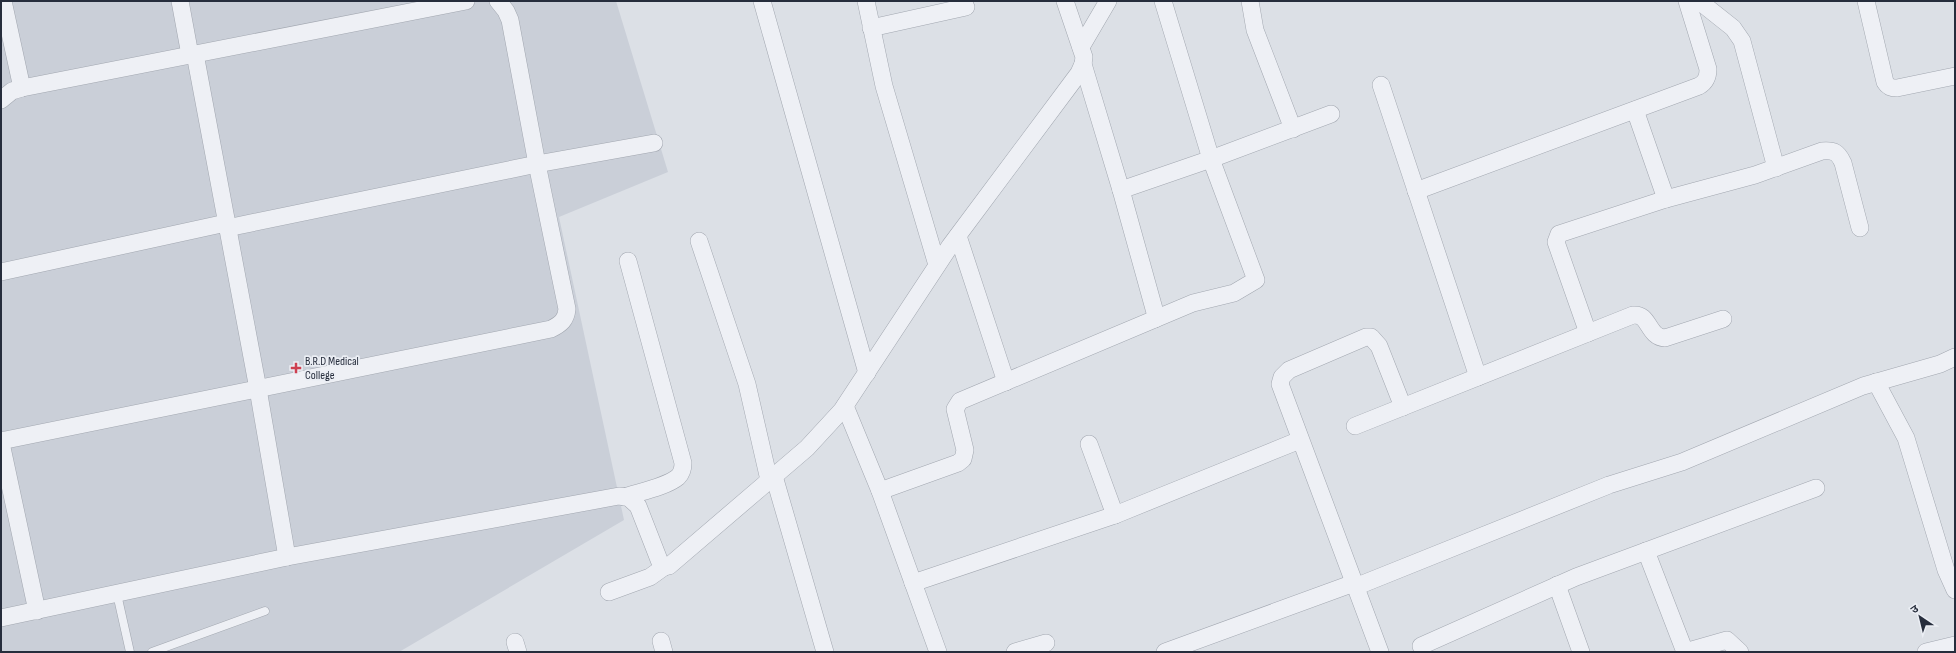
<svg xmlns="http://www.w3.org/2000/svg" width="1956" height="653" viewBox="0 0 1956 653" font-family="'Sofia Sans Condensed','Noto Sans Devanagari',sans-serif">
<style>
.built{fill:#cacfd8}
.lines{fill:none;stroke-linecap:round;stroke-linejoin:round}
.service-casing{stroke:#a2a7b0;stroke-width:9}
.minor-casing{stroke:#a2a7b0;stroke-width:18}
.service{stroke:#eef0f5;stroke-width:8}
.minor{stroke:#eef0f5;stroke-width:17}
.poi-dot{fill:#cd3f50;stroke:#ebeef4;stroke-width:1.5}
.labels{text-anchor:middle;stroke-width:3.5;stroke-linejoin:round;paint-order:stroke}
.poi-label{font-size:12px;fill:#262d3c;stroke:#ebeef4;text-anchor:start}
</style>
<rect width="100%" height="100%" fill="#dce0e6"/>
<polygon class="built" points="1,1 616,1 668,172 559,217 624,520 399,652 1,652"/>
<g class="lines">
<g class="service-casing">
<g id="service">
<polyline points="117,594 130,652"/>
<polyline points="152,652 265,611"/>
</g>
</g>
<g class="minor-casing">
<g id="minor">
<polyline points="3,1 22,88"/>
<polyline points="180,1 190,55"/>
<polyline points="762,1 867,373"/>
<polyline points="866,1 884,86 937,265"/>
<polyline points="1250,1 1255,30 1293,129"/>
<polyline points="1699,1 1733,28 1742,41 1776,168"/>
<path d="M1866,1L1885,82C1888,87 1891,88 1897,88L1955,76"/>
<polyline points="871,28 966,7"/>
<polyline points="1081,47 1108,1"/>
<polyline points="195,54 258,389 287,557"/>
<polyline points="1381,85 1478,377"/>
<polyline points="1,100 12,91 22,88 466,1"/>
<polyline points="1635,110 1666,199"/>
<polyline points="1121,190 1211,159 1331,114"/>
<path d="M1416,191L1699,86C1706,82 1708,77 1708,69L1687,1"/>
<polyline points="227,228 537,164 654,143"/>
<polyline points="958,236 1006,382"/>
<polyline points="699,241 747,384 769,480"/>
<polyline points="1,272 226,223"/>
<polyline points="1155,319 1193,303 1234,293 1256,280 1211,159 1163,1"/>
<path d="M1588,333L1556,242L1559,234L1666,199L1755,175L1822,151C1834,150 1838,152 1843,163L1860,228"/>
<polyline points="1876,382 1906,438 1946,570 1955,590"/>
<polyline points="845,406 880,491 938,652"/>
<path d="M1355,426L1633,315C1650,313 1647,337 1665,338L1723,319"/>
<path d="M1,441L551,329C561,324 566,320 567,309L537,164L510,20L506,11L498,1"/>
<polyline points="1,443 37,611"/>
<polyline points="1089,444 1115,515"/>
<polyline points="774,476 825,652"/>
<polyline points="880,491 958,463 963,459 965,450 955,409 960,401 1155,319 1156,316 1121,190 1083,64"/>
<path d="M624,497C639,492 666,487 678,477C682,473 683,469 683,463L628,261"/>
<polyline points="1646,551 1685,652"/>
<polyline points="913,583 1115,515 1300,440"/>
<polyline points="1557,585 1581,652"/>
<polyline points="1355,587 1609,485 1682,462 1863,386 1940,364 1955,357"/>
<polyline points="609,592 650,577 664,567"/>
<polyline points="1,618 287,557 619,496 628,497 638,506 661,565 664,567 669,566 807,448 842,410 950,246 1079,73 1083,64 1084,57 1065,1"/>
<polyline points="661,641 664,652"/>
<polyline points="515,642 518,652"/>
<polyline points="1421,646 1576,577 1816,488"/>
<polyline points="1015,652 1046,643"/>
<polyline points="1165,652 1354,583"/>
<polyline points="1380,652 1280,384 1282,377 1289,370 1366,337 1371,337 1379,346 1403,407"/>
<polyline points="1685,652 1727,640 1740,652"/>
<polyline points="1926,652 1955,645"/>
</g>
</g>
<use href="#service" class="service"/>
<use href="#minor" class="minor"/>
</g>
<path class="poi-dot" d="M294 362h4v4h4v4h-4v4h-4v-4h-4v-4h4z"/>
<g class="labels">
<g class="poi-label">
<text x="305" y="365">B.R.D Medical<tspan x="305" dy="14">College</tspan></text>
</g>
</g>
<rect width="1956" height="653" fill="none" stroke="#262d3c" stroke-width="4"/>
<g transform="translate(1920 617) rotate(325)" stroke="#ebeef4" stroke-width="3" paint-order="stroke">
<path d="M0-3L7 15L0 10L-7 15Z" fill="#262d3c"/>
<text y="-6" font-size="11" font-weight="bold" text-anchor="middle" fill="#262d3c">उ</text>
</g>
</svg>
